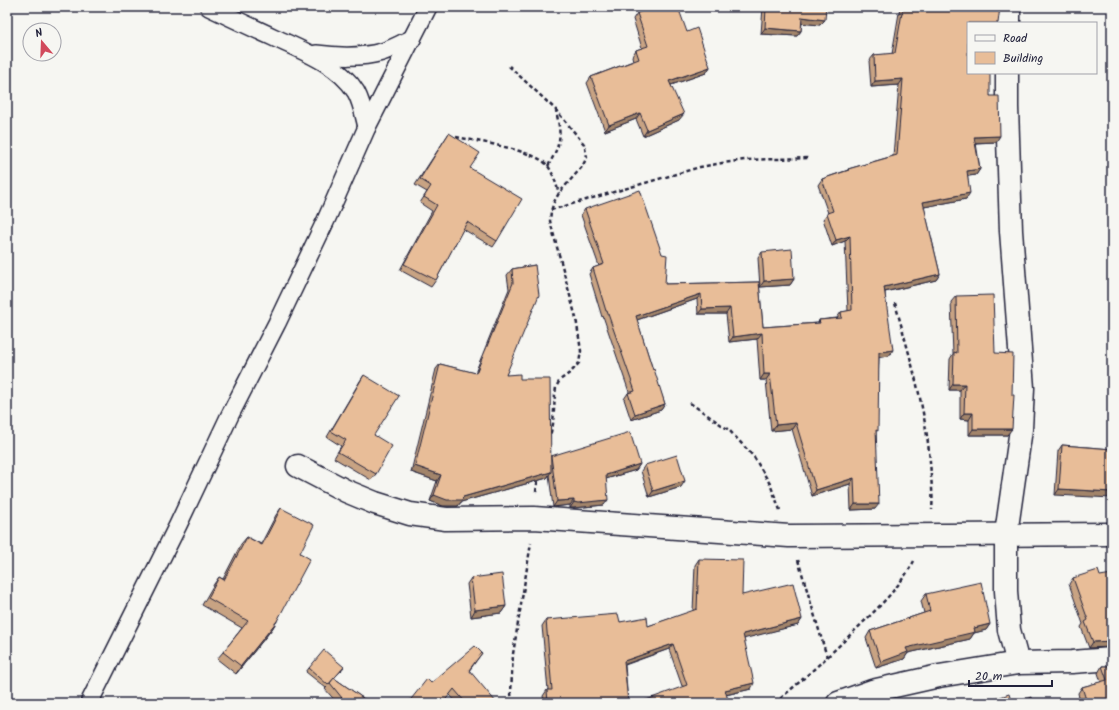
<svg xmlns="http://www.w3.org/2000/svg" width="1119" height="710" viewBox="0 0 1119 710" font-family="Kalam,sans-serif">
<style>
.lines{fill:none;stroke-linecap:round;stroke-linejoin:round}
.service-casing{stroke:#22223b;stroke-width:20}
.minor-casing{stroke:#22223b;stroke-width:25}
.path{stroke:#22223b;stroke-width:2.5;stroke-dasharray:4 3;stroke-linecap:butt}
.service{stroke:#f6f6f2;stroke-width:17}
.minor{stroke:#f6f6f2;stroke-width:22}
.wall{fill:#c8a383;stroke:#22223b}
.shaded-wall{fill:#a2846a;stroke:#22223b}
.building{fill:#e8bd98;stroke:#22223b}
</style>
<rect width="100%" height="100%" fill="#f6f6f2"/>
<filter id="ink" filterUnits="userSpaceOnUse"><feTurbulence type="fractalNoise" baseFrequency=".025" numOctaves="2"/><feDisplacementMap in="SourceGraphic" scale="8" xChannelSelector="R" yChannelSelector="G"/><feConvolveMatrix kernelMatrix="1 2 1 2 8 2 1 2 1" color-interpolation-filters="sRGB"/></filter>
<g filter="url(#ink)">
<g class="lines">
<g class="service-casing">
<g id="service">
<path d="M209,7C230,17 251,27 273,37C301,50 339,64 356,92C362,103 364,115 367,127"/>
<path d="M316,54C339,57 360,58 382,52C392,49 402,43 412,39"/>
<polyline points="89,703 178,525 230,415 277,323 326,220 367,127 428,7"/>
</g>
</g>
<g class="minor-casing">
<g id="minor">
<polyline points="1009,23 1009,7"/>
<polyline points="1007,73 1007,107 1011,231 1023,388 1021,429 1006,534 1006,591 1009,630 1018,663"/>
<polyline points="298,466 346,491 375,503 410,514 446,519 534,518 789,536 1112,534"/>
<polyline points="838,703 872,691 939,676 1018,663 1072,662 1112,659"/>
</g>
</g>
<g class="path">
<polyline points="509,66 556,110 584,144 587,157 582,167 559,193 554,202 551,211 550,221 576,318 581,351 579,363 571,372 560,380 556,387 555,395 553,424 550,436"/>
<path d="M456,137C475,141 535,150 547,165C553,172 556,184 559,193"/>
<path d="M548,166C561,143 562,137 556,111"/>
<polyline points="551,210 645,183 700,167 722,163 745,160 809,158"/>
<path d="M895,303C911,361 928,416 931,476C932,487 933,499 932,510"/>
<polyline points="690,403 729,430 754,457 770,484 780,510"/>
<polyline points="536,492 538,477"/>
<polyline points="798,560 827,657"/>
<polyline points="512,703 511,693 513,654 531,543"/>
<path d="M775,703C801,681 826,659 850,635C874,612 898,590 914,561"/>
</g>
<use href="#service" class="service"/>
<use href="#minor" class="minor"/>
</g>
<g class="wall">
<polygon points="763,7 826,7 820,25 802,23 801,31 797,36 761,34"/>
<polygon points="900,7 1000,7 968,23 990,96 996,142 976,143 980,169 976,175 967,176 966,199 924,207 940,274 936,280 885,292 889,356 879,357 876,433 875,509 851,510 850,484 812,496 792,429 771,431 766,380 760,380 757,339 729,342 726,314 698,314 697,299 637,320 653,370 665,404 661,410 631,420 624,399 628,393 629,392 603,316 602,317 589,274 593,268 599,266 581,215 585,209 665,284 759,282 763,327 818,323 819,320 837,318 841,312 848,311 845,241 832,246 823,219 828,213 818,185 822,179 848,170 848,169 893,156 899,85 871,87 869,61 874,55 892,54"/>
<polygon points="637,13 687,32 710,67 706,73 671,85 679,120 643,136 636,119 605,131 587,83 591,77 633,61 632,56 636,50 642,48 633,19"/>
<polygon points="449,133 470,168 497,241 493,247 463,229 436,280 431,287 400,270 432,211 420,203 427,192 415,185"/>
<polygon points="762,252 794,279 790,285 760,287 758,258"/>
<polygon points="535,265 506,375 520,379 551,457 551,456 640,464 636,470 606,479 604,505 574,508 570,508 570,505 553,507 549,475 547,478 461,502 458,506 443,506 430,501 437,481 411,472 436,369 440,364 475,373 509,289 507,275 512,269"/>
<polygon points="956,296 995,353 1007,435 969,435 969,420 960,419 960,390 949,390 950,359 953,354 951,302"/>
<polygon points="364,375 374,435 376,474 371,480 334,458 341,446 327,437 360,381"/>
<polygon points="1062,445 1112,449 1055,495 1058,451"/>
<polygon points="645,465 681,487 649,497 641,471"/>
<polygon points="281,508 300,553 277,621 272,629 236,674 217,659 223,652 242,628 202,605 214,584 219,577 223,579 241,544 247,537 261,544 276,515"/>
<polygon points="699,559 742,595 802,619 798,625 744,638 751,689 726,695 682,686 669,649 625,665 628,703 544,703 543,696 547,690 548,690 542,626 546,620 620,622 648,626 693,611 695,565"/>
<polygon points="1100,576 1112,647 1089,648 1081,627 1083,624 1069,584 1073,578"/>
<polygon points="471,578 506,606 501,613 471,617 467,584"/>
<polygon points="926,594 990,624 986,630 974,633 970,639 908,653 904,659 876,668 866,638 870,631 924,613 921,601"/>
<polygon points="482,653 469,671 495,703 457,703 450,695 431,683"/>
<polygon points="1102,666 1112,666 1112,703 1080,703 1078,693 1082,687 1101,682 1098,673"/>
<polygon points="309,668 342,670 334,678 370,703 337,703 325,689 327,687 326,688 306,672"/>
</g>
<g class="shaded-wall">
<polygon points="802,17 825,20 820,25 798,23"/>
<polygon points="765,28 801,31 797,36 761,34"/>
<polygon points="710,67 706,73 665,87 669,81"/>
<polygon points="903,79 899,85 871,87 875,81"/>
<polygon points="640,113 636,119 605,131 609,125"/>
<polygon points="684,114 679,120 643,136 647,130"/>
<polygon points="1000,136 996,142 970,143 974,137"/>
<polygon points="980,169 976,175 962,177 967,171"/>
<polygon points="970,193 966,199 919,208 923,202"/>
<polygon points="850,236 845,241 832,246 836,240"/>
<polygon points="940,274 936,280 880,293 884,287"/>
<polygon points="794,279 790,285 760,287 764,281"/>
<polygon points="701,294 697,299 631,322 636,316"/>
<polygon points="730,308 726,314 698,314 702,309"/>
<polygon points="762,333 757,339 729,342 733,337"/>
<polygon points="893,350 889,356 875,358 879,352"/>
<polygon points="764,374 770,374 766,380 760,380"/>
<polygon points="953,384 965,384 960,390 949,390"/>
<polygon points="665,404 661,410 631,420 635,414"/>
<polygon points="964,413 973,413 969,420 960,419"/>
<polygon points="796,423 792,429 771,431 776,425"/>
<polygon points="973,429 1012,429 1007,435 969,435"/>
<polygon points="640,464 636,470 602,480 606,475"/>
<polygon points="415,466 441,475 437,481 411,472"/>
<polygon points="551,472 547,478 461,502 458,506 443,506 430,501 434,495 463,497"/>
<polygon points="854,478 850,484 812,496 816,490"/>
<polygon points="685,481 681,487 649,497 653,491"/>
<polygon points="1059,489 1112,492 1112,498 1055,495"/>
<polygon points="574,500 570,505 553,507 557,501"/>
<polygon points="608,500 604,505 574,508 570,508 574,502"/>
<polygon points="855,504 879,504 875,509 851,510"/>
<polygon points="506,606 501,613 471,617 475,610"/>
<polygon points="802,619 798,625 739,640 743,634"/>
<polygon points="277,621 272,629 236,674 241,666"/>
<polygon points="990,624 986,630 974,633 970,639 908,653 904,659 876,668 881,662 906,648 974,628"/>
<polygon points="1112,641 1112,647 1089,648 1093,642"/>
<polygon points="673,644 669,649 620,666 624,661"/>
<polygon points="754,683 751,689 721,696 725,690"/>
</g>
<g class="building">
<polygon points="654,7 678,7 687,32 697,28 710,67 669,81 684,114 647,130 640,113 609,125 591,77 639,59 636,50 648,46 637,13"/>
<polygon points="766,7 826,7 825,20 802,17 801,31 765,28"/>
<polygon points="903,7 1000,7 998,23 968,23 968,73 990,73 990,96 999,96 1000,136 974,137 980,169 967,171 970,193 923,202 940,274 884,287 893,350 879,352 878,431 876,430 879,504 855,504 854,478 816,490 796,423 776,425 770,374 764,374 762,333 733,337 730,308 702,309 701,294 636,316 653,370 654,369 665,404 635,414 628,393 635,391 607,311 606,311 593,268 604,264 585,209 640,190 662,254 667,255 665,284 759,282 763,327 820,323 819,320 842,318 841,312 852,310 850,236 836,240 827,213 833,211 822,179 849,170 848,169 897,155 903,79 875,81 874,55 895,53"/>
<polygon points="449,133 480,153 470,168 522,199 497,241 467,222 436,280 404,264 437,205 424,197 431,186 420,179"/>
<polygon points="792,249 794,279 764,281 762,252"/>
<polygon points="535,265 539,295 506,375 520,374 520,379 550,379 551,472 463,497 462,500 447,500 434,495 441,475 415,466 440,364 476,373 513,283 512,269"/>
<polygon points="993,295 995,353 1013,354 1012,395 1014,395 1012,429 973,429 973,413 964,413 965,384 953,384 954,352 957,353 956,296"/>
<polygon points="364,375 399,396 374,435 392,446 376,474 338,452 346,440 331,431"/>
<polygon points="630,432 640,464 606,475 608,500 578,503 574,502 574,500 557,501 551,456"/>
<polygon points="1062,445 1112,449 1112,492 1059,489"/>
<polygon points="677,455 685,481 653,491 645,465"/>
<polygon points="281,508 314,525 300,553 310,559 277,621 241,666 223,652 248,621 208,598 219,577 224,580 247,537 262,545"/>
<polygon points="699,559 743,560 742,595 793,583 802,619 743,634 754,683 725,690 729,703 638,703 687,685 673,644 624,661 628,703 548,703 547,690 552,690 546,620 618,614 620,622 647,617 648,626 697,609"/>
<polygon points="1098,570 1100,576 1112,574 1112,607 1111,607 1112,609 1112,641 1093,642 1085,622 1088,620 1073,578"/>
<polygon points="502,574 506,606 475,610 471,578"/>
<polygon points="981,582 990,624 974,628 975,632 906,648 908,652 881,662 870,631 930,611 926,594"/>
<polygon points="475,646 482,653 469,670 496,702 494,703 466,703 454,689 443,703 408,703 427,679 431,683"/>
<polygon points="324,650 344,667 328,685 309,668"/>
<polygon points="1102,666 1112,666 1112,703 1087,703 1082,687 1107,680"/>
<polygon points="334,678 370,703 346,703 330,683"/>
<polygon points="1009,694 1012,703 987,703 986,702"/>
<polygon points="1031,697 1033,703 1014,703"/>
<polygon points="224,699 228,703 219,703"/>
</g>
</g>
<rect width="1119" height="710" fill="none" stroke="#f6f6f2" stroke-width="24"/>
<rect x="12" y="12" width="1095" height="686" fill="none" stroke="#22223b" stroke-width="1.5" filter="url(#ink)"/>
<rect x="967" y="22" width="130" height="52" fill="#f6f6f2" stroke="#a1a1a9"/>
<rect x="975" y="35" width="20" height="6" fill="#f6f6f2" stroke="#a1a1a9"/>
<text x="1003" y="42" font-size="12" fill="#22223b">Road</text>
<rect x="975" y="52" width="20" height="12" fill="#e8bd98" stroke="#a1a1a9"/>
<text x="1003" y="62" font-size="12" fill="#22223b">Building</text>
<g transform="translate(42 42) rotate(341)"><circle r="19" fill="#f6f6f2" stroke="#a1a1a9"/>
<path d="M0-3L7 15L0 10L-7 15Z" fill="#d1495b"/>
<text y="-6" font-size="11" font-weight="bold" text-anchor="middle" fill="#22223b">N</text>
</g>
<path d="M969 680v6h83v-6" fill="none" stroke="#22223b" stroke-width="2"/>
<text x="975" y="680" font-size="12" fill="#22223b" stroke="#f6f6f2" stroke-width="3" paint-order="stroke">20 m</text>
</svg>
